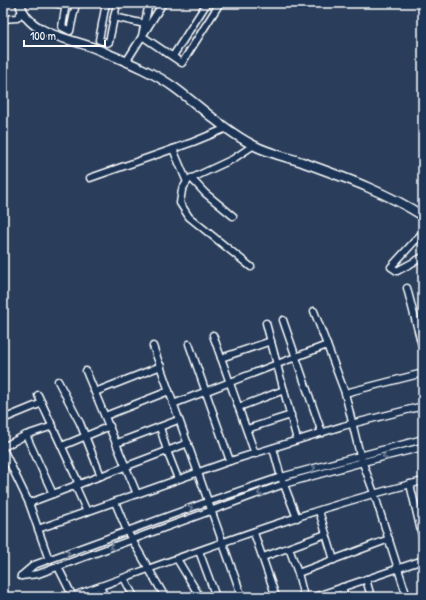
<svg xmlns="http://www.w3.org/2000/svg" width="426" height="600" viewBox="0 0 426 600" font-family="'Patrick Hand',sans-serif">
<style>
.lines{fill:none;stroke-linecap:round;stroke-linejoin:round}
.street-casing{stroke:#fff;stroke-width:9}
.secondary-casing{stroke:#fff;stroke-width:11}
.street{stroke:#1d3557;stroke-width:6}
.secondary{stroke:#1d3557;stroke-width:8}
.oneway{stroke:#6c7c92}
</style>
<rect width="100%" height="100%" fill="#2a3e5b"/>
<filter id="ink" filterUnits="userSpaceOnUse"><feTurbulence type="fractalNoise" baseFrequency=".025" numOctaves="2"/><feDisplacementMap in="SourceGraphic" scale="8" xChannelSelector="R" yChannelSelector="G"/><feConvolveMatrix kernelMatrix="1 2 1 2 8 2 1 2 1" color-interpolation-filters="sRGB"/></filter>
<g filter="url(#ink)">
<g class="lines">
<g class="street-casing">
<g id="street">
<polyline points="54,3 65,5"/>
<polyline points="66,3 62,27 70,31 76,3"/>
<polyline points="106,3 99,40 107,43 109,42 117,3"/>
<polyline points="149,3 142,36 182,63 220,3"/>
<polyline points="114,17 145,24"/>
<polyline points="3,19 17,18 22,12"/>
<polyline points="173,56 207,3"/>
<polyline points="126,62 163,3"/>
<polyline points="173,149 187,182"/>
<polyline points="90,178 193,142 227,128"/>
<polyline points="191,178 205,193 233,216"/>
<polyline points="423,232 391,267 397,271 423,257"/>
<polyline points="251,267 189,217 180,203 182,190 188,180 233,159 254,145"/>
<polyline points="407,288 423,350"/>
<polyline points="314,311 327,345"/>
<polyline points="283,320 322,433"/>
<polyline points="266,323 297,440"/>
<polyline points="213,335 255,454"/>
<polyline points="189,344 230,461"/>
<polyline points="153,346 242,597"/>
<polyline points="221,358 271,341"/>
<polyline points="86,371 137,494"/>
<polyline points="58,381 80,423 101,476"/>
<polyline points="95,392 161,366"/>
<polyline points="345,393 423,373"/>
<polyline points="38,395 79,484"/>
<polyline points="173,404 327,345 345,393 360,455 374,493 407,597"/>
<polyline points="239,407 284,390"/>
<polyline points="105,416 169,391"/>
<polyline points="3,419 42,403"/>
<polyline points="160,427 167,451 178,479"/>
<polyline points="247,429 291,415"/>
<polyline points="26,435 53,494"/>
<polyline points="117,443 178,420"/>
<polyline points="62,446 110,426"/>
<polyline points="3,447 26,435 53,426"/>
<polyline points="273,448 281,477 297,518"/>
<polyline points="3,449 29,503 49,560"/>
<polyline points="410,484 423,540"/>
<polyline points="75,485 87,512"/>
<polyline points="115,502 127,531 165,597"/>
<polyline points="29,503 188,443"/>
<polyline points="319,511 334,560"/>
<polyline points="38,529 230,461 343,426 423,406"/>
<polyline points="254,533 276,597"/>
<polyline points="289,548 298,573 304,597"/>
<polyline points="199,551 216,597"/>
<polyline points="263,557 326,534"/>
<polyline points="177,559 200,597"/>
<polyline points="58,567 73,597"/>
<polyline points="298,573 389,539"/>
<polyline points="21,576 34,565 207,502 281,477 423,439"/>
<polyline points="21,576 38,574 284,484 363,462 423,447"/>
<polyline points="124,578 134,597"/>
<polyline points="366,579 371,597"/>
<polyline points="100,587 105,597"/>
<polyline points="342,587 345,597"/>
<path d="M73,596C188,555 304,510 423,481"/>
<polyline points="314,597 423,560"/>
</g>
</g>
<g class="secondary-casing">
<path id="secondary" d="M20,3C27,36 73,38 99,50C125,61 152,71 175,88C201,107 224,130 253,145C268,153 286,157 302,162C343,177 386,192 423,216"/>
</g>
<use href="#street" class="street"/>
<use href="#secondary" class="secondary"/>
</g>
<defs><path id="oneway-chevron" d="M-2-3.5L2.5 0L-2 3.5" fill="none" stroke-width="1.6" stroke-linecap="round" stroke-linejoin="round"/></defs>
<g class="oneway">
<use href="#oneway-chevron" transform="translate(385 456) rotate(166)"/>
<use href="#oneway-chevron" transform="translate(313 468) rotate(-15)"/>
<use href="#oneway-chevron" transform="translate(260 493) rotate(160)"/>
<use href="#oneway-chevron" transform="translate(190 508) rotate(-20)"/>
<use href="#oneway-chevron" transform="translate(112 547) rotate(160)"/>
<use href="#oneway-chevron" transform="translate(67 553) rotate(-20)"/>
</g>
</g>
<rect width="426" height="600" fill="none" stroke="#1d3557" stroke-width="16"/>
<rect x="8" y="8" width="410" height="584" fill="none" stroke="#fff" stroke-width="1.5" filter="url(#ink)"/>
<path d="M24 40v6h81v-6" fill="none" stroke="#ffffff" stroke-width="2"/>
<text x="30" y="40" font-size="12" fill="#ffffff" stroke="#1d3557" stroke-width="3" paint-order="stroke">100 m</text>
</svg>
